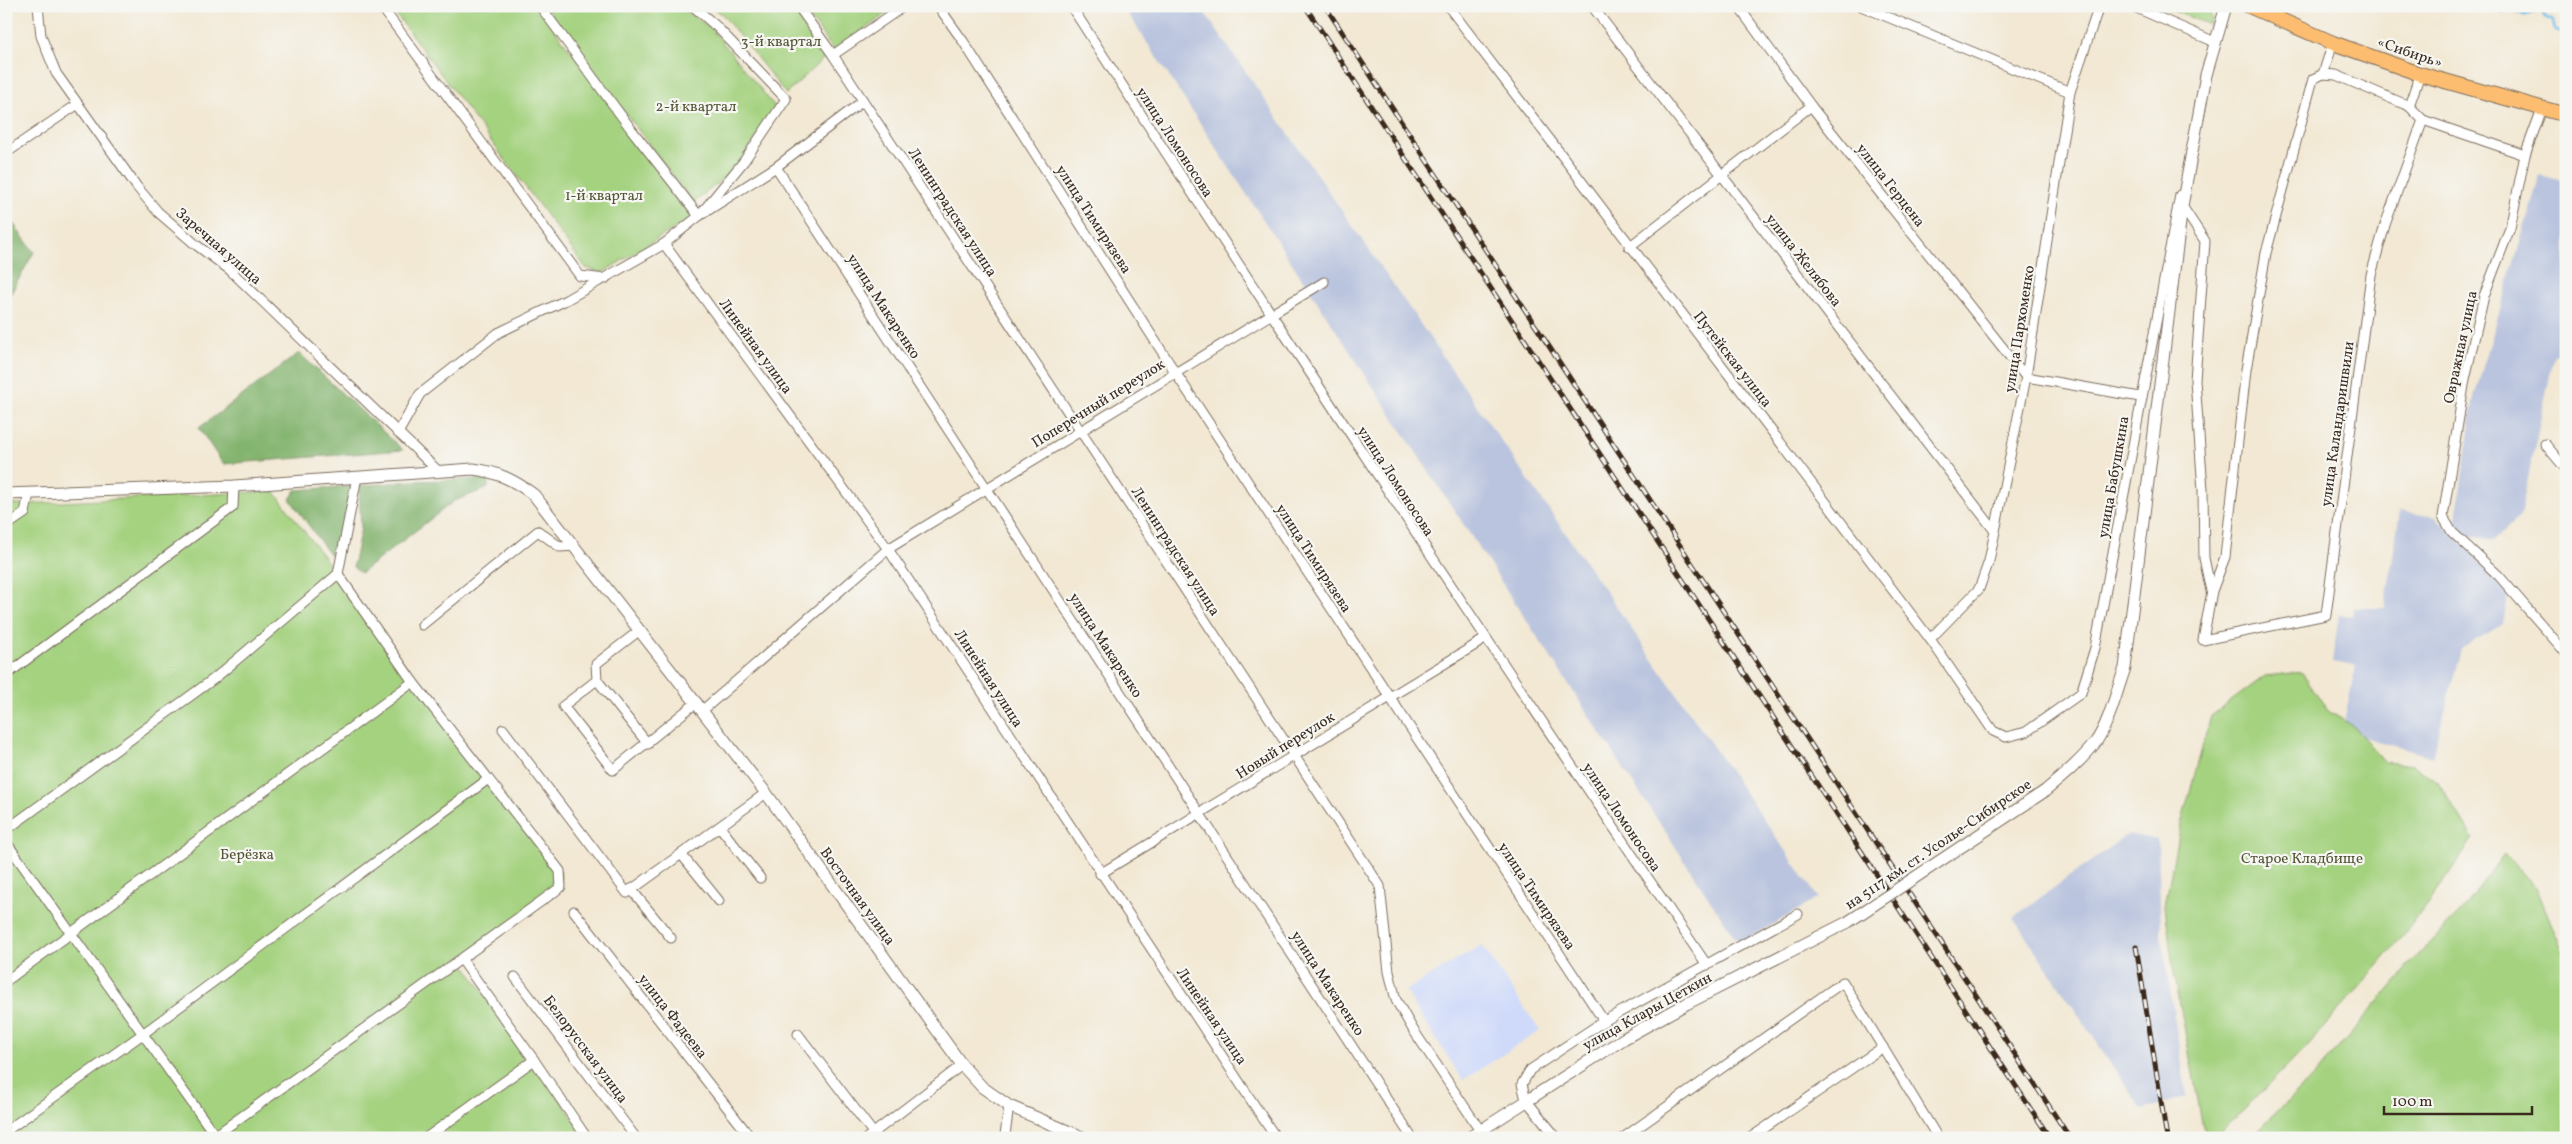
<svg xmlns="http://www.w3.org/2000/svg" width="2572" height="1144" viewBox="0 0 2572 1144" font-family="Vollkorn,serif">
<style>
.built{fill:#cfdafa}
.industrial{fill:#bac4de}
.green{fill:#a4d27f;stroke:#707e4e}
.forest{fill:#83b46e;stroke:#5f6f46}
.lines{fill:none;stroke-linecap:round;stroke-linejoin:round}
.stream{stroke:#74bcec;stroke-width:3}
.minor-casing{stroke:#7b6c5d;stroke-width:11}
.tertiary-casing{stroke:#7b6c5d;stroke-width:13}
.primary-casing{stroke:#7b6c5d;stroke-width:16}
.minor{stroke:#fff;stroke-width:9}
.tertiary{stroke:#fff;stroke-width:11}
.primary{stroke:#fcbd6f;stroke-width:14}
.rail-casing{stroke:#3b2a1e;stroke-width:5}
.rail{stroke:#f6f6f2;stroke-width:3;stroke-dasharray:9;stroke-linecap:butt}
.tertiary-bridge-casing{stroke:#7b6c5d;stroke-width:13;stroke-linecap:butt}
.tertiary-bridge{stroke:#fff;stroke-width:11}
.labels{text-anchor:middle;stroke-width:4.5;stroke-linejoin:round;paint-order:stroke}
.park-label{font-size:15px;fill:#555436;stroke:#f6f6f2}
.street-label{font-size:15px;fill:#3b2a1e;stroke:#f6f6f2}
</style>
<rect width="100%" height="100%" fill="#f6f6f2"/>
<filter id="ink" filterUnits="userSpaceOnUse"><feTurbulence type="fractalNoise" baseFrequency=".02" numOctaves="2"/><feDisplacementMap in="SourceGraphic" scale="10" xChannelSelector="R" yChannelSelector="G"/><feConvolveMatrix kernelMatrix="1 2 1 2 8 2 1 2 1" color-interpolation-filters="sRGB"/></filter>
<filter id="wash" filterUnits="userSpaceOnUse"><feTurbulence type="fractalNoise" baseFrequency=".0096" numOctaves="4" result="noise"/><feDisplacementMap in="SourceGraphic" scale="20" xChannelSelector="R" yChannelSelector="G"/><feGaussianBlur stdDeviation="1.12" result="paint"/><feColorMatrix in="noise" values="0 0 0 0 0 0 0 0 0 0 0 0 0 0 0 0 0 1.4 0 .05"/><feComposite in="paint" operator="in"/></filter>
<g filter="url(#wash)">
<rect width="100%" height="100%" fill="#f2e8d3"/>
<polygon class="built" points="1482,945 1540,1031 1463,1080 1405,991"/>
<g class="industrial">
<polygon points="1123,6 1200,6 1818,898 1739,944"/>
<polygon points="2540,175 2566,182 2566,346 2554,356 2520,516 2494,540 2454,533 2474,397"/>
<polygon points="2400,511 2435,517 2509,589 2503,624 2461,649 2433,757 2342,731 2356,666 2332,662 2339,615 2352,616 2354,608 2385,608"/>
<polygon points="2129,834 2158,840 2161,934 2187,1097 2142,1110 2013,917"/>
</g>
<g class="green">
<polygon points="390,6 537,6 694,216 602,273 586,268"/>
<polygon points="545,6 677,6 710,27 776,108 736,168 693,203"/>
<polygon points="710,6 792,6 827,55 786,94 722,14"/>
<polygon points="802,6 897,6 834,51"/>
<polygon points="2161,6 2207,6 2212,18 2210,25"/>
<polygon points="274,491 560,871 561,887 462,961 587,1138 6,1138 6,505"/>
<path d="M2302,672L2328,711L2353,726L2385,762L2413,765L2438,782L2473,838C2405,944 2311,1046 2220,1132L2225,1138H2205L2173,967L2165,906L2178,835L2211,716L2265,676Z"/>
<polygon points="2504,854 2536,887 2566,959 2566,1138 2246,1138 2256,1132 2316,1074 2410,964 2461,911"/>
</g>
<g class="forest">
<polygon points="6,214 34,252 6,302"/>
<polygon points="299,353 403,450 223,464 199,428"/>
<polygon points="488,479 488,488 454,501 361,573 353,567 361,528 359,486 413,481"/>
<polygon points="352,486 349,508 330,555 290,499 296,490"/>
</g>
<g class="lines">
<polyline class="stream" points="2498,6 2503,11 2511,9 2524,15 2541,10 2545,17 2553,21 2555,31 2566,33"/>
</g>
</g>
<g filter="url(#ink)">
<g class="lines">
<g class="minor-casing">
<g id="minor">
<polyline points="38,6 41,36 56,73 137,187 158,212 195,244 230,270 437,470"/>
<polyline points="381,6 580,276 605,279"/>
<polyline points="540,6 631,129 699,216 744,161 786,99 717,27 693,6"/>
<polyline points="798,6 833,55 1380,886 1389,972 1396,1000 1412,1028 1480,1130"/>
<polyline points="938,6 963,41 1175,372 1604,1021 1530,1070 1522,1084 1526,1100 1557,1138"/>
<path d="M1071,6C1279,329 1491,648 1707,965"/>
<polyline points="1448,6 1930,639 1993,731 2006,737 2026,732 2081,693 2095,648 2180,195"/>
<polyline points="1592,6 1994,530"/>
<polyline points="1738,6 1811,106 2026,377 2140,397"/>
<polyline points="1861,6 2070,92"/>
<polyline points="2132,6 2215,42"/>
<polyline points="2333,43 2323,74 2313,79 2266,253 2246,370 2225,557 2212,591 2203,640 2326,615 2371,275 2385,225 2423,120"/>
<polyline points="833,55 904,6"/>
<polyline points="2323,74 2336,75 2409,106 2423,120 2525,155"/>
<polyline points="2409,106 2420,74"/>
<polyline points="2542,109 2525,155 2510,228 2484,296 2465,379 2443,517 2452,532 2499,576 2566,653"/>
<polyline points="6,153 78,104"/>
<polyline points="776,167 1412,1138"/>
<polyline points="2182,206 2205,241 2195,380 2203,490 2204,558 2211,591"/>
<polyline points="664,244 888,549 1276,1138"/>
<polyline points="1629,247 1811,106"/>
<polyline points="398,433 420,394 498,333 566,300 664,244 699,216 776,167 863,101"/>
<polyline points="2545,444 2566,469"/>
<polyline points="6,526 25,513 29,493"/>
<polyline points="422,625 538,531 560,547 574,546"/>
<polyline points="640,630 596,664 597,680 648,744"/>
<polyline points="1930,639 1979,589 1989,561 2026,377 2070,92 2099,6"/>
<polyline points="6,675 233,507 234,486"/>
<polyline points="597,680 563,706 613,770 697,702"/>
<polyline points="703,710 888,549 1324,282"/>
<polyline points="503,729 627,893 766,793"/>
<polyline points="720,827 760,878"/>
<polyline points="6,830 215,678 338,574"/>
<polyline points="6,842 217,1138"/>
<polyline points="681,854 719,901"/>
<polyline points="1100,874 1485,639"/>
<polyline points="631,889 671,938"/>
<polyline points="574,911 751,1138"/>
<polyline points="462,960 534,1060"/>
<polyline points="515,977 636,1138"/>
<polyline points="6,981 413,682"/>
<polyline points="1604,1021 1798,914"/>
<polyline points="798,1034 877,1138"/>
<polyline points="6,1131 144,1033 487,780"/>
<polyline points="212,1138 561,887 560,871 413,682 338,574 357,477"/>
<polyline points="426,1138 534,1060 587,1138"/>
<polyline points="867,1138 962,1065"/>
<polyline points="1006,1138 1005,1135 1009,1106"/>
<polyline points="1623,1138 1843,982 1938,1138"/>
<polyline points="1750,1138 1883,1047"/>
</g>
</g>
<g class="tertiary-casing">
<g id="tertiary">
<path d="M6,494L234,486L473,469C498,472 514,480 534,495L766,793L962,1065L982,1087L1009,1106L1084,1138"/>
<path d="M2045,791C2063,776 2081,761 2095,743C2109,724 2117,690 2125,668L2182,206L2206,75L2226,6"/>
<polyline points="1469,1138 1625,1038 1686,1004 1848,922"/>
</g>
</g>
<g class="primary-casing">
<polyline id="primary" points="2249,6 2333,43 2420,74 2566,115"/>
</g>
<use href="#minor" class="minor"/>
<use href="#tertiary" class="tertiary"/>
<use href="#primary" class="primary"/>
<g class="rail-casing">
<g id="rail">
<polyline points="1305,6 2050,1138"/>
<polyline points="1325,6 2070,1138"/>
<polyline points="2136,946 2167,1138"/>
</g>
</g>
<use href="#rail" class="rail"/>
<g class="tertiary-bridge-casing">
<polyline id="tertiary-bridge" points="1848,922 2045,791"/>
</g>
<use href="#tertiary-bridge" class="tertiary-bridge"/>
</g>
</g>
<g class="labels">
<g class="park-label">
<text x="781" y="46">3-й квартал</text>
<text x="696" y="111">2-й квартал</text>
<text x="604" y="200">1-й квартал</text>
<text x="247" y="859">Берёзка</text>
<text x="2302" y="863">Старое Кладбище</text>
</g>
<g class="street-label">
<text transform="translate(2410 52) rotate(19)" y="5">«Сибирь»</text>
<text transform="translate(1175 142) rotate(57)" y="5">улица Ломоносова</text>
<text transform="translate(1891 185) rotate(52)" y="5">улица Герцена</text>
<text transform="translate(953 212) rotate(57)" y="5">Ленинградская улица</text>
<text transform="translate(1094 219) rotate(57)" y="5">улица Тимирязева</text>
<text transform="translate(219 246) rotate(41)" y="5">Заречная улица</text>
<text transform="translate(1804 260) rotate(52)" y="5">улица Желябова</text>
<text transform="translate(884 306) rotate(57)" y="5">улица Макаренко</text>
<text transform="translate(2019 329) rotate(-81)" y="5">улица Пархоменко</text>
<text transform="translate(756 346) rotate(54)" y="5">Линейная улица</text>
<text transform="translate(2460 347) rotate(-78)" y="5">Овражная улица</text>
<text transform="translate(1733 359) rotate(52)" y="5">Путейская улица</text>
<text transform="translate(1098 403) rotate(-32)" y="5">Поперечный переулок</text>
<text transform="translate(2337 424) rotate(-82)" y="5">улица Каландаришвили</text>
<text transform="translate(2113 477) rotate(-80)" y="5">улица Бабушкина</text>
<text transform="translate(1396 481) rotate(57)" y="5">улица Ломоносова</text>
<text transform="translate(1176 551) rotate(57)" y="5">Ленинградская улица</text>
<text transform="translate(1314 558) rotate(57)" y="5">улица Тимирязева</text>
<text transform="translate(1106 645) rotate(57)" y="5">улица Макаренко</text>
<text transform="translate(989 678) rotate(57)" y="5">Линейная улица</text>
<text transform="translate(1285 745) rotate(-32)" y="5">Новый переулок</text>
<text transform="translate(1622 817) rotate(56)" y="5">улица Ломоносова</text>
<text transform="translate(1938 844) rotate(-34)" y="5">на 5117 км. ст. Усолье-Сибирское</text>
<text transform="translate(858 896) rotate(54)" y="5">Восточная улица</text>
<text transform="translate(1537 896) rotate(56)" y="5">улица Тимирязева</text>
<text transform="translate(1328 983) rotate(57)" y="5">улица Макаренко</text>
<text transform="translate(1647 1011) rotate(-29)" y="5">улица Клары Цеткин</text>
<text transform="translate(673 1016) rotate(52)" y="5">улица Фадеева</text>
<text transform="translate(1212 1016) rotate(56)" y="5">Линейная улица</text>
<text transform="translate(586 1049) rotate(53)" y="5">Белорусская улица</text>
</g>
</g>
<rect width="2572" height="1144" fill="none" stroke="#f6f6f2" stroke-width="25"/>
<path d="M2384 1106v8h148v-8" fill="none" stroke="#3b2a1e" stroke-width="2.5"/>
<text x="2392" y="1106" font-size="15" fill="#3b2a1e" stroke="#f6f6f2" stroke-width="4" paint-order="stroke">100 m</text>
</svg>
